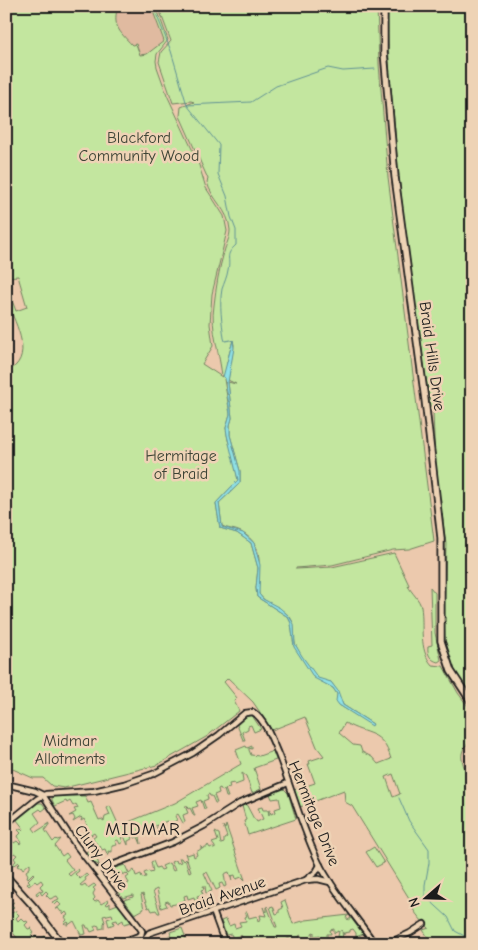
<svg xmlns="http://www.w3.org/2000/svg" width="478" height="950" viewBox="0 0 478 950" font-family="'Comic Neue',sans-serif">
<style>
.built{fill:#e0baa0}
.green{fill:#c3e69f;stroke:#70815e;fill-rule:evenodd}
.water{fill:#8fe1e6;stroke:#619295}
.lines{fill:none;stroke-linecap:round;stroke-linejoin:round}
.stream{stroke:#619295;stroke-width:1}
.minor-casing{stroke:#1c1c1c;stroke-width:8}
.tertiary-casing{stroke:#1c1c1c;stroke-width:9}
.minor{stroke:#eed3b5;stroke-width:4.5}
.tertiary{stroke:#eed3b5;stroke-width:5.5}
.rail-casing{stroke:#1c1c1c;stroke-width:3}
.rail{stroke:#eed3b5;stroke-width:1;stroke-dasharray:4;stroke-linecap:butt}
.labels{text-anchor:middle;stroke-width:5;stroke-linejoin:round;paint-order:stroke}
.park-label{font-size:16px;fill:#3d4436;stroke:#eed3b5}
.street-label{font-size:16px;fill:#1c1c1c;stroke:#eed3b5}
.neighbourhood-label{font-size:18px;letter-spacing:1px;fill:#1c1c1c;stroke:#eed3b5}
</style>
<rect width="100%" height="100%" fill="#ecc9ad"/>
<filter id="ink" filterUnits="userSpaceOnUse"><feTurbulence type="fractalNoise" baseFrequency=".02" numOctaves="2"/><feDisplacementMap in="SourceGraphic" scale="10" xChannelSelector="R" yChannelSelector="G"/><feConvolveMatrix kernelMatrix="1 2 1 2 8 2 1 2 1" color-interpolation-filters="sRGB"/></filter>
<g filter="url(#ink)">
<g class="built">
<polygon points="118,6 151,6 164,41 147,54 140,55 117,29 115,17"/>
<polygon points="6,924 16,935 22,944 6,944"/>
</g>
<g class="green">
<path d="M6,6H118C112,26 119,31 132,45L136,44L140,55L147,54L164,41L151,6H156L168,40L157,54L156,61L157,67L167,95L198,162L206,188L224,216L227,231L212,294L210,324L213,346L202,364L222,377C220,353 210,330 214,305C216,287 219,269 224,252C226,244 230,238 230,230C229,210 211,199 207,182L208,179L180,116L181,107L194,102L191,101L173,103L159,62L161,52L171,41L158,6H377L379,64L388,177L434,541L409,549L393,550L332,565L296,568V569L332,567L394,553L409,585L408,586C411,592 420,600 421,607C424,626 418,649 432,665L443,666L458,693L472,712V742L465,746C457,759 466,770 472,782V944H452L450,942L447,944H427L430,940L423,930L429,928C420,919 411,910 409,898L352,806L345,802L344,790L300,807L294,790L315,783L308,764H310L309,761L324,756L317,747L305,717L272,730L253,702L228,678L224,682L237,698L234,701L239,711L206,737L157,765L64,788L52,786L43,778H33L6,766V372C36,359 16,325 8,304L11,303L9,296L10,295L16,311L27,307L18,276L6,277ZM233,340L234,345L228,380L236,384L228,382L232,418L230,425V435L240,471V483L219,503L222,526C227,529 235,529 241,532C269,547 255,571 259,594C265,604 282,607 290,617C296,625 293,634 295,643C297,651 313,675 319,679C322,681 327,681 331,682L337,691L343,705L373,724L372,725L339,705L337,694L333,688L314,677L294,646L291,623L288,617L257,597L256,588L258,568L251,543L237,533L220,528L216,503L238,480L232,451L228,440L226,428L230,414L224,379H225L227,362ZM345,723C367,736 382,729 391,759L378,764L372,757L362,752L360,746L353,745L339,733ZM393,774L400,794L393,797L386,777Z"/>
<path d="M388,6H472V697L454,669L445,640L444,617L446,544L435,462L433,411L430,407C417,312 401,217 394,120C390,82 387,44 388,6Z"/>
<path d="M430,587L435,593V633L441,660L438,662C430,660 427,654 428,646L432,645Z"/>
<polygon points="250,715 253,717 261,729 254,732 251,725 248,726 248,729 242,732 245,740 243,740 237,725 246,717"/>
<polygon points="246,746 247,748 252,746 252,749 249,748 249,750 251,755 259,756 273,751 276,760 254,768 261,789 252,793 246,776 242,773 243,782 235,785 234,783 229,784 230,788 225,789 228,797 226,797 224,790 222,791 220,788 218,789 219,793 214,795 217,803 215,803 212,796 210,796 209,794 207,795 208,799 203,801 206,809 204,809 201,800 196,802 198,806 192,808 195,816 194,816 190,808 188,809 187,806 185,806 188,813 183,815 185,822 183,823 178,814 175,816 177,820 170,824 168,823 168,826 167,821 162,823 164,827 158,829 157,825 155,826 157,830 152,832 151,828 146,828 148,834 145,835 143,829 139,830 141,844 138,837 135,838 134,833 130,834 132,839 128,841 128,845 124,836 121,837 123,842 120,844 118,840 115,841 117,845 112,846 112,852 108,851 109,855 108,856 105,849 102,850 100,846 97,847 98,851 95,853 99,865 94,863 86,852 98,845 95,842 92,843 94,841 93,838 96,836 94,833 91,835 88,832 82,836 84,833 83,832 86,830 84,827 87,825 84,819 81,821 82,818 81,817 73,822 75,819 73,815 69,816 76,812 74,809 78,808 76,804 73,806 70,801 67,803 66,801 55,806 52,800 52,798 55,796 85,796 88,803 91,802 99,820 101,819 104,821 105,817 110,815 107,808 110,806 119,826 175,803 241,764 236,750"/>
<polygon points="284,789 288,793 296,819 248,835 244,821 246,820 242,806 246,804 254,819 255,819 257,822 263,819 258,808 262,807 263,810 268,810 269,815 269,810 271,809 270,811 271,814 276,812 275,809 281,807 279,798 272,799 270,794"/>
<polygon points="38,803 42,803 46,808 42,811 40,809 34,813 40,822 33,828 36,832 50,823 45,830 53,842 56,839 57,840 61,839 55,846 62,856 66,853 69,857 65,860 73,870 68,874 70,876 78,869 79,871 75,874 80,879 86,874 88,876 85,878 86,880 80,885 82,886 85,884 88,888 94,884 96,886 93,888 95,890 93,894 95,898 93,900 95,902 98,900 101,904 108,900 109,901 106,904 108,905 110,903 110,907 118,904 131,922 124,924 123,920 118,923 117,920 113,921 114,924 109,926 107,919 113,917 112,914 103,916 105,922 104,923 104,928 99,929 99,926 96,925 94,926 96,930 91,932 89,928 87,928 86,925 84,925 86,934 81,935 74,921 67,926 69,923 68,922 65,924 64,923 67,920 65,917 68,915 66,912 63,915 63,911 61,912 58,908 55,910 61,905 58,902 55,905 52,902 59,899 57,896 50,899 46,895 48,893 46,891 42,895 40,892 37,895 36,893 40,890 41,892 43,891 40,886 43,883 41,880 37,883 35,881 29,886 27,884 30,882 28,880 34,874 33,873 28,878 27,876 28,875 26,871 30,868 30,863 23,869 21,866 19,867 17,866 20,863 19,862 15,865 14,864 10,866 16,861 14,858 17,855 14,853 12,855 9,853 6,855 6,847 8,846 6,841 10,838 14,843 17,841 20,844 21,842 18,836 21,833 18,830 21,828 23,830 24,829 17,820"/>
<path d="M226,825L245,880L242,877L236,879L235,875L231,876L232,881L229,872L224,874C225,879 225,882 226,886L224,887L222,883L219,884L220,888L216,890L207,872L204,873L212,891L206,893L205,886H203L204,889L201,890L203,894L197,896L198,900L195,901L194,897L188,899L187,895L184,896L185,900L180,902L181,903L170,905L168,901L165,902L167,906L161,908L157,889L153,891L160,913H158L156,910L152,911L150,907L148,908L143,894L141,895L144,909L135,914L124,900L133,897V895L123,898L118,891L129,883L126,878L129,876L126,873L123,875L121,872L118,875L112,869L125,865L129,874L134,870L136,876L141,874L142,878L146,877L144,873L149,871L150,873L153,872L151,862L153,861L156,868L159,867L161,870L164,869L162,866L169,863L173,871L175,870L171,862L176,860L177,863L181,862L179,858H181L183,861L185,859L189,872L191,871L185,853L187,855L193,853L194,857L197,855L196,852L201,849V846L202,849L205,847H207L208,845L210,848L212,847L215,849V847L212,843L218,841L215,832L219,834L221,844L224,843V839L227,837L223,826L225,829Z"/>
<polygon points="374,847 384,863 376,867 366,852"/>
<polygon points="285,900 293,924 306,920 349,915 346,917 348,920 351,918 363,934 356,937 356,933 353,929 350,930 350,932 344,933 344,935 342,930 343,941 341,941 341,937 338,937 339,931 334,933 334,929 330,930 331,934 327,934 327,943 326,939 321,940 320,935 314,936 314,932 312,933 314,944 309,943 308,938 302,939 301,935 299,936 301,944 298,944 297,940 290,942 289,938 287,939 288,944 277,944 276,942 275,944 246,944 241,935 233,938 231,934 226,935 221,921 226,919 229,926 234,924 235,928 241,926 239,922 246,921 245,917 247,916 245,912 247,912 249,918 257,916 258,921 261,919 260,915 266,916 263,907 267,912 267,906 275,927 277,927 270,907 273,906 276,914 279,913 279,910 283,908 281,902"/>
<polygon points="6,901 8,906 14,902 11,904 14,907 10,911 12,913 17,910 16,912 19,915 16,918 18,921 21,918 25,922 26,921 28,922 25,925 28,929 32,928 31,929 34,933 31,935 33,938 36,936 37,937 33,940 35,943 45,936 46,937 42,940 44,942 48,940 49,942 46,944 22,944 6,924"/>
<polygon points="182,928 188,944 175,944 174,941 171,942 168,936 171,935 170,932"/>
</g>
<polygon class="water" points="233,340 234,348 228,382 232,418 230,425 230,435 240,471 240,483 219,503 222,527 243,533 254,543 260,565 259,594 263,599 280,608 289,616 294,624 295,644 302,656 318,678 331,682 338,691 343,705 373,724 372,726 339,705 336,701 337,694 333,688 314,678 294,647 291,623 288,617 257,597 256,588 258,568 251,543 237,533 220,528 216,503 238,480 227,435 226,428 230,414 225,378 223,377"/>
<g class="lines">
<g class="stream">
<path d="M153,6L171,51L187,105L219,145L218,174L227,196L231,217L236,230V245C224,256 231,257 228,270C227,277 224,283 222,289C219,305 222,322 224,338L225,341L231,340L233,342"/>
<polyline points="187,105 251,102 276,86 328,68 343,71 375,69"/>
<polyline points="399,798 409,821 429,849 429,863 425,885 425,896 448,917 455,931 472,940"/>
</g>
<g class="minor-casing">
<g id="minor">
<polyline points="6,784 35,791 43,795 75,844 138,925 142,931 141,935 117,944"/>
<path d="M6,824L37,799L46,794L94,791L124,784L153,774L193,753L219,735L245,713L253,712C265,720 272,740 278,754C293,791 302,830 320,865C335,893 357,918 375,944"/>
<polyline points="96,871 173,842 204,826 240,803 288,783"/>
<polyline points="307,879 316,872 320,865"/>
<polyline points="213,911 225,944"/>
<polyline points="150,944 146,937 149,933 306,880 318,879 330,882"/>
<polyline points="387,944 410,933 424,924"/>
</g>
</g>
<g class="tertiary-casing">
<g id="tertiary">
<polyline points="384,6 384,52 395,177 425,400 441,538 441,641 451,671 472,703"/>
<polyline points="6,876 34,907 62,944"/>
</g>
</g>
<use href="#minor" class="minor"/>
<use href="#tertiary" class="tertiary"/>
<g class="rail-casing">
<polyline id="rail" points="6,934 14,944"/>
</g>
<use href="#rail" class="rail"/>
</g>
</g>
<g class="labels">
<g class="park-label">
<text x="139" y="143">Blackford<tspan x="139" dy="18">Community Wood</tspan></text>
<text x="181" y="461">Hermitage<tspan x="181" dy="18">of Braid</tspan></text>
<text x="70" y="746">Midmar<tspan x="70" dy="18">Allotments</tspan></text>
</g>
<g class="street-label">
<text transform="translate(433 356) rotate(82)" y="6">Braid Hills Drive</text>
<text transform="translate(315 813) rotate(68)" y="6">Hermitage Drive</text>
<text transform="translate(102 857) rotate(53)" y="6">Cluny Drive</text>
<text transform="translate(222 895) rotate(-19)" y="6">Braid Avenue</text>
</g>
<g class="neighbourhood-label">
<text x="143" y="835">MIDMAR</text>
</g>
</g>
<rect width="478" height="950" fill="none" stroke="#eed3b5" stroke-width="25"/>
<rect x="12" y="12" width="453" height="925" fill="none" stroke="#1c1c1c" stroke-width="2" filter="url(#ink)"/>
<g transform="translate(426 898) rotate(250)" stroke="#eed3b5" stroke-width="4" paint-order="stroke">
<path d="M0-4L9 19L0 12L-9 19Z" fill="#1c1c1c"/>
<text y="-8" font-size="14" font-weight="bold" text-anchor="middle" fill="#1c1c1c">N</text>
</g>
</svg>
